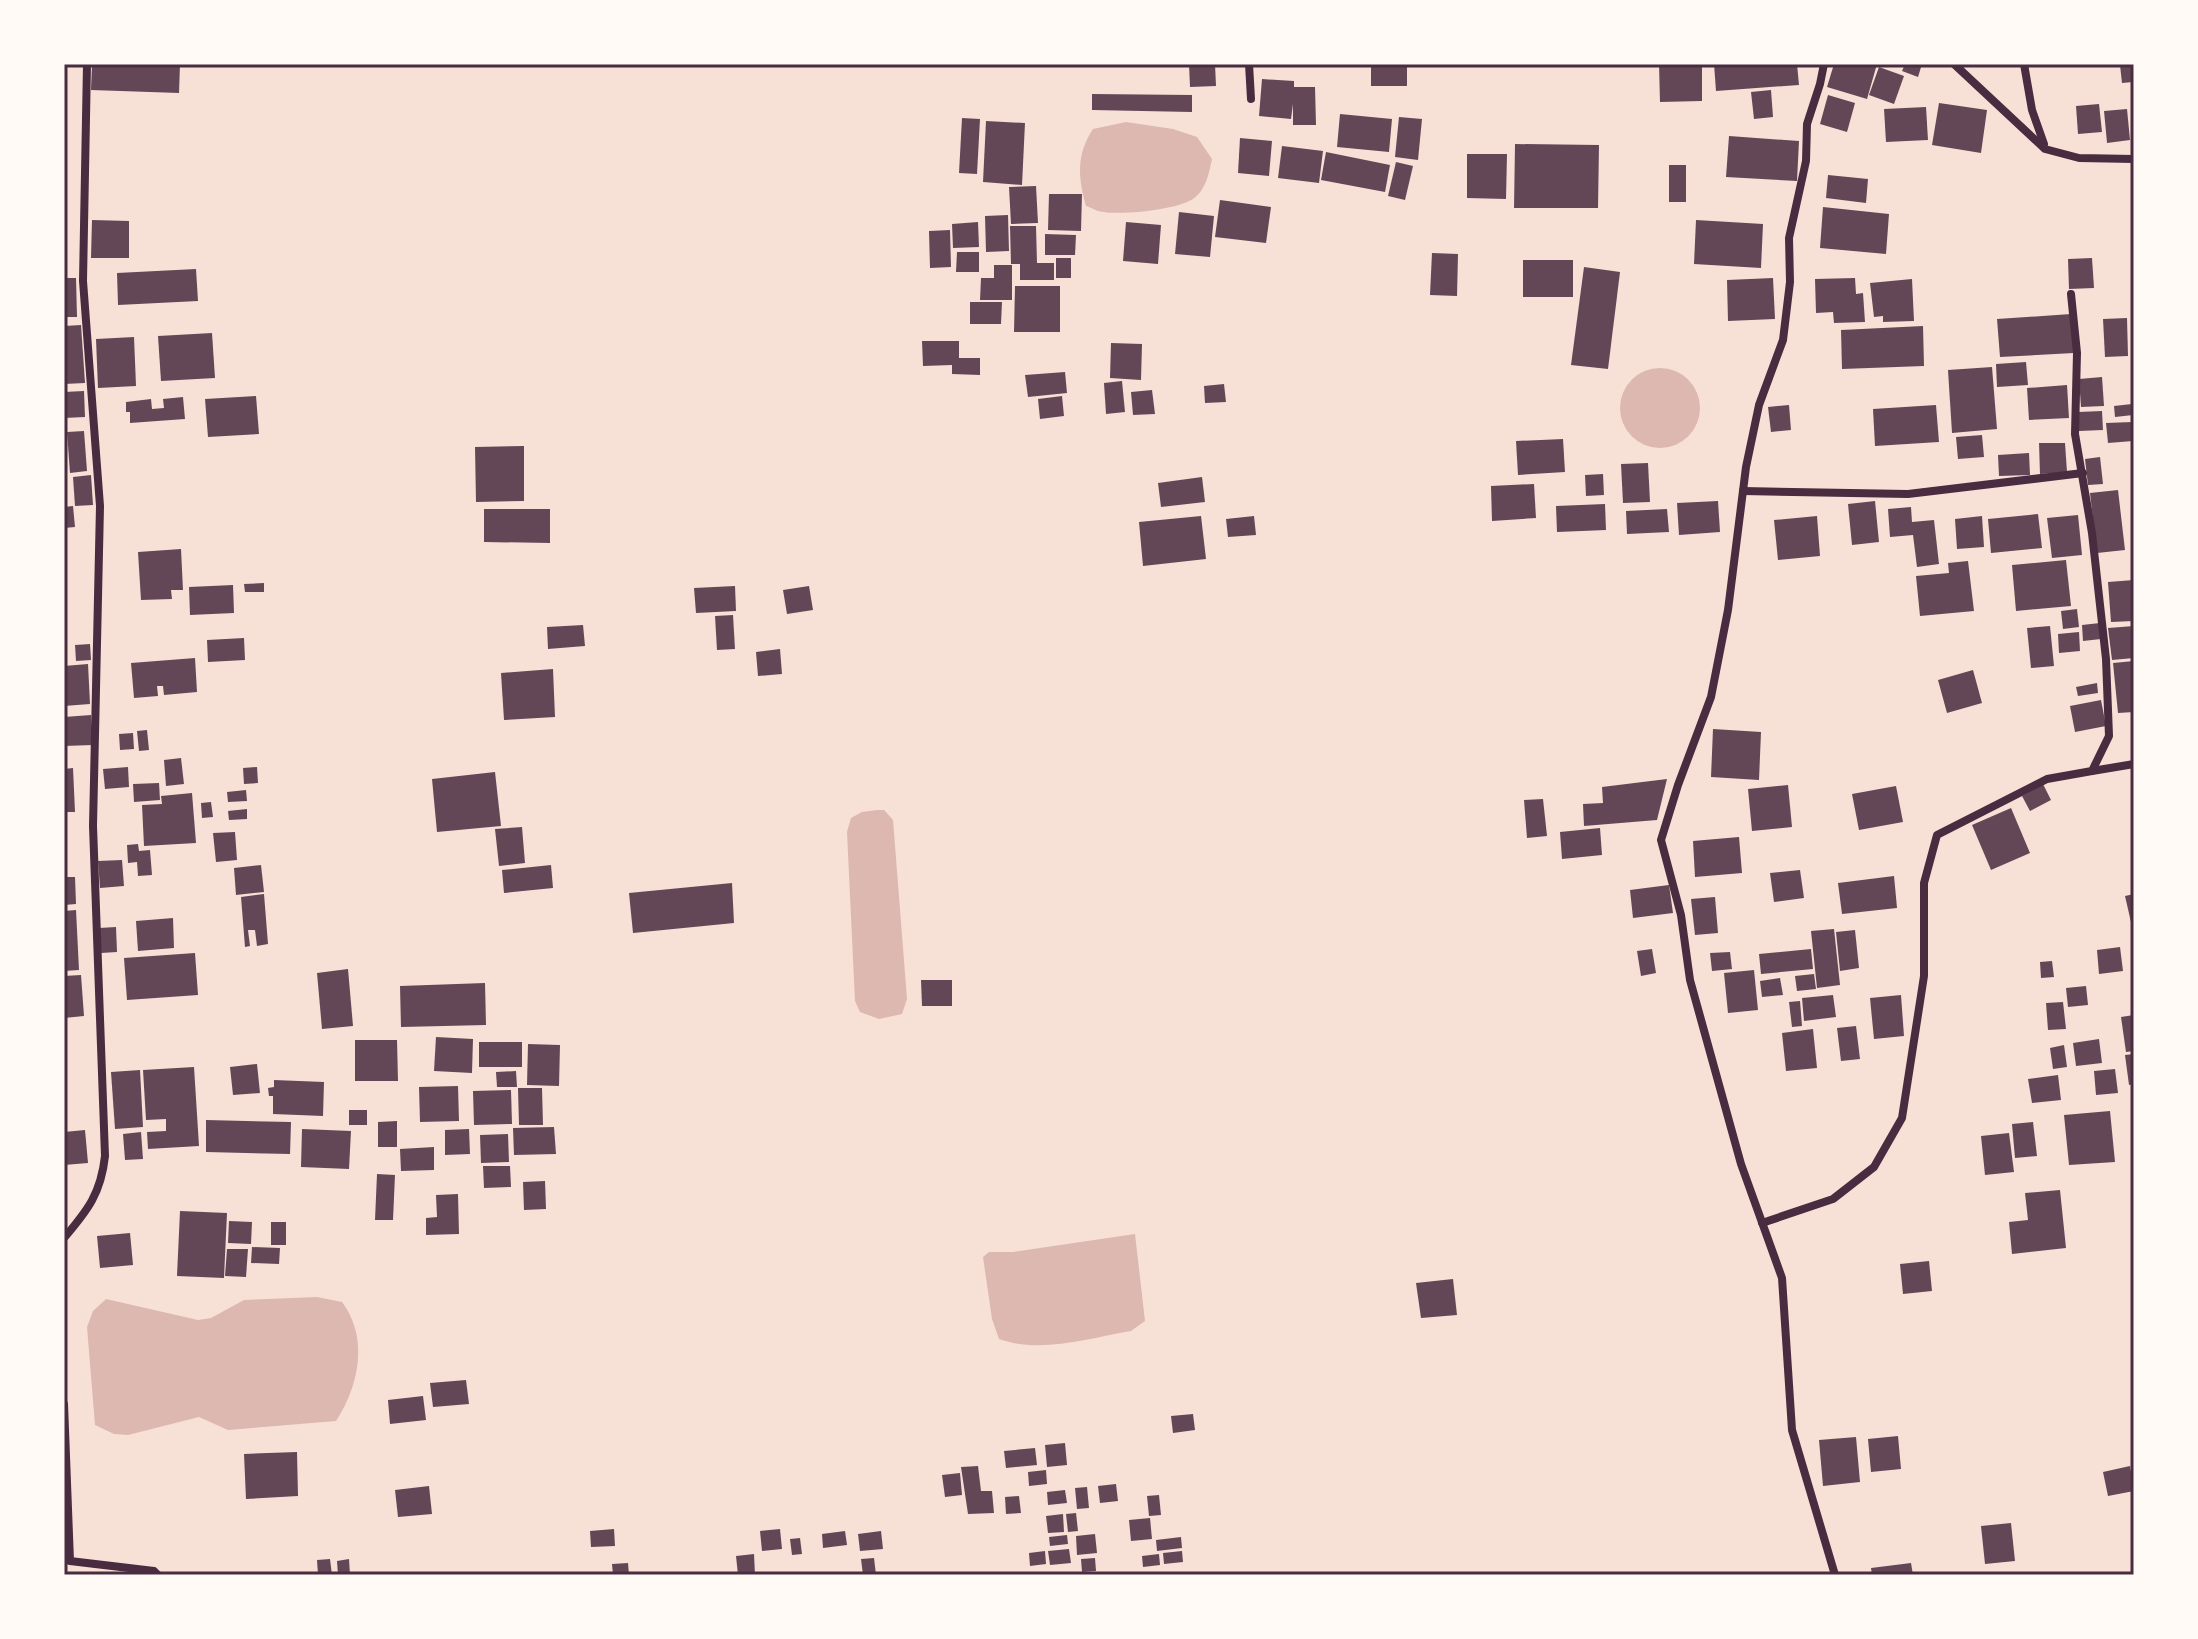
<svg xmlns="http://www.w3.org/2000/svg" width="2198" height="1639" viewBox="0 0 2198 1639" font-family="Cabin,sans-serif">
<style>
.water{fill:#dcb8b0}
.building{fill:#644757}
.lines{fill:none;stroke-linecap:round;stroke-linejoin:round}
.minor{stroke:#4a2c40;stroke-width:8}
.neatline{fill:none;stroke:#4a2c40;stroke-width:3}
</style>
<rect width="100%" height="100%" fill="#f7e1d7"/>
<g class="water">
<path d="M1126,122L1173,129L1197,137L1212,159C1209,173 1206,190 1193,199C1175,210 1125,215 1104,212C1098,212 1092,208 1086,206C1078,177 1076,155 1093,129Z"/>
<circle cx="1660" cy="408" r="40"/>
<polygon points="877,810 884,810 893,820 907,999 902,1014 879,1019 860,1012 855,1001 847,832 851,818 862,812"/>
<path d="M1135,1234L1145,1321L1131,1331C1089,1338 1040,1354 999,1339L992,1319L983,1257L989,1252H1013Z"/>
<path d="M317,1297L342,1302C369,1338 359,1386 336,1421L228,1430L199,1417L128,1435L114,1434L95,1425L87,1327L93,1311L106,1299L198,1320L211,1318L244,1300Z"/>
</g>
<g class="building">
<polygon points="92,64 180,64 179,93 91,90"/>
<polygon points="1189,64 1215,64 1216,86 1190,87"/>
<rect x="1371" y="64" width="36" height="22"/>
<polygon points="1659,64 1702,64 1702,101 1660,102"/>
<polygon points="1714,64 1797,64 1799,85 1716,91"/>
<polygon points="1834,64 1877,64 1867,99 1827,87"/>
<polygon points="1905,64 1922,64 1918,77 1902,71"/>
<polygon points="2131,64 2133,82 2122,83 2120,65"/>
<polygon points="1879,67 1904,76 1894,104 1869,95"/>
<polygon points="1262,79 1294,81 1294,87 1315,87 1316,125 1293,125 1293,104 1291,119 1259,116"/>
<polygon points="1771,90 1773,117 1754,119 1751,92"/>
<polygon points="1092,94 1192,95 1192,112 1092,110"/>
<polygon points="1828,95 1855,103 1847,132 1820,124"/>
<polygon points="1939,103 1987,110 1981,153 1932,145"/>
<polygon points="2099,104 2102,132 2078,134 2076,106"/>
<polygon points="1926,107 1928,140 1886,142 1884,109"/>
<polygon points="2127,109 2130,140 2107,143 2104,111"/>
<polygon points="1340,114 1392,119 1389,152 1337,147"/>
<polygon points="1399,117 1422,119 1418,160 1395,157"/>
<polygon points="962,118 980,119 977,174 959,173"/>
<polygon points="986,121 1025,123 1022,185 983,182"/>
<polygon points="1729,136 1799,141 1797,181 1726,177"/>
<polygon points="1240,138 1272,141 1269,176 1238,173"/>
<polygon points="1515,144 1599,145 1598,208 1514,208"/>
<polygon points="1282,146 1323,151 1319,183 1278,178"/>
<polygon points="1326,152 1390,165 1385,192 1321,180"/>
<polygon points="1467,154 1507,154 1506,199 1467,198"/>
<polygon points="1396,162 1413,166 1405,200 1388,196"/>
<rect x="1669" y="165" width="17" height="37"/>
<polygon points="1828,175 1868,179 1866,203 1826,198"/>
<polygon points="1036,186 1038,223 1011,224 1009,187"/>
<polygon points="1049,194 1082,194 1081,231 1048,230"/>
<polygon points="1220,200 1271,207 1266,243 1215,237"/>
<polygon points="1823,207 1889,214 1886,254 1820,248"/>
<polygon points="1179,212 1214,216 1210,257 1175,254"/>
<polygon points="1008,215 1009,251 986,252 985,216"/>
<polygon points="92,220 129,221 129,258 91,258"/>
<polygon points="1696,220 1763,224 1761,268 1694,264"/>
<polygon points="978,222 979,247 953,248 952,224"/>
<polygon points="1126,222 1161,225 1158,264 1123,261"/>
<polygon points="1010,226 1036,226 1037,263 1054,263 1054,280 1020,280 1020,264 1011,264"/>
<polygon points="950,230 951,267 930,268 929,231"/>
<polygon points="1045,234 1076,235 1075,255 1045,255"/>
<polygon points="957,252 979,252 979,272 956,272"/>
<polygon points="1432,253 1458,254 1457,296 1430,295"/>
<rect x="1056" y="258" width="15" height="20"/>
<polygon points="2092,258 2094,288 2069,289 2068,259"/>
<rect x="1523" y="260" width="50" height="37"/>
<polygon points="994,265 1012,265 1012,300 980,300 981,278 994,278"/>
<polygon points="1584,267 1620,272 1608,369 1571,365"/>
<polygon points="196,269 198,301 118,305 117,273"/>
<polygon points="64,278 76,278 77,317 64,317"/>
<polygon points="1773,278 1775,319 1728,321 1727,280"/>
<polygon points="1855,278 1856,294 1863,293 1865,322 1834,323 1833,312 1816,313 1815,279"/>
<polygon points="1912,279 1914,321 1883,322 1883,316 1874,317 1870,283"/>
<polygon points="1015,286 1060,286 1060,332 1014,332"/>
<polygon points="970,302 1002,302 1001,324 970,324"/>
<polygon points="2071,314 2074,353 2000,357 1997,319"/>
<polygon points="2127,318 2128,356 2105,357 2103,319"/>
<polygon points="81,325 85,383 64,384 64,326"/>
<polygon points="1923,326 1924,366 1842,369 1841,330"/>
<polygon points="212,333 215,378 161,381 158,336"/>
<polygon points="134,337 136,386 98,388 96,339"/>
<polygon points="922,341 959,341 959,358 980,358 980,375 952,374 952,365 923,366"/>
<polygon points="1111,343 1142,344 1141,380 1110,378"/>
<polygon points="2026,362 2028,385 1997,387 1996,364"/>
<polygon points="1992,367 1997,429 1952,433 1948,370"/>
<polygon points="1065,372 1067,393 1028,397 1025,375"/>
<polygon points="2102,377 2104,406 2081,407 2079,379"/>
<polygon points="1122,381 1125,412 1106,414 1104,383"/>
<polygon points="1224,384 1226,402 1205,403 1204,386"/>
<polygon points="2067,385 2069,418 2029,420 2027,388"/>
<polygon points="1152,390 1155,414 1133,415 1131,392"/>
<polygon points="84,391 85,417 64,418 64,392"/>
<polygon points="256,396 259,434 208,437 205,399"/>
<polygon points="1062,396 1064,416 1040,419 1038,399"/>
<polygon points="183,397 185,419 130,423 130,412 126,412 126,402 151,399 152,409 164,408 163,399"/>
<polygon points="2132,404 2133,415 2115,417 2114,406"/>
<polygon points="1789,405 1791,430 1771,432 1768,407"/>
<polygon points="1936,405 1939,442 1875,446 1873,409"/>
<polygon points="2102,411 2103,430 2079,431 2078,412"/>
<polygon points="2132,422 2133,441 2108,443 2106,423"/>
<polygon points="84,431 87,471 70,473 67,432"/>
<polygon points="1982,435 1984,457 1958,459 1956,437"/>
<polygon points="1563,439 1565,472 1518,475 1516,441"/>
<polygon points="2039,443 2065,443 2067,472 2040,474"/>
<polygon points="524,446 524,501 476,502 475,447"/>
<polygon points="2029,453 2030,475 1999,476 1998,455"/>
<polygon points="2100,457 2103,484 2088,485 2085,459"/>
<polygon points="1648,463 1650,502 1623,503 1621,464"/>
<polygon points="1603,474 1604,495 1586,496 1585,475"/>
<polygon points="91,475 93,505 75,506 73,477"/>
<polygon points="1202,477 1205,502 1161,507 1158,483"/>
<polygon points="1534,484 1536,518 1492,521 1491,486"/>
<polygon points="2118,490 2125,550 2097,553 2090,493"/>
<polygon points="1718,501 1720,532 1679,535 1677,503"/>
<polygon points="1875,501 1879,542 1852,545 1848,504"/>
<polygon points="1605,504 1606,530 1557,532 1556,506"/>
<polygon points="73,506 75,527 64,528 64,507"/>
<polygon points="1911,507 1912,522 1934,520 1939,564 1917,567 1913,535 1890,537 1888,509"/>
<polygon points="484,509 550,509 550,543 484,542"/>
<polygon points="1667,509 1669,532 1627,534 1626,511"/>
<polygon points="2038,514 2042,548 1991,553 1988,519"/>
<polygon points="2078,515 2082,555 2052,558 2047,518"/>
<polygon points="1201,516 1206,559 1143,566 1139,522"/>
<polygon points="1254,516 1256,535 1228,537 1226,519"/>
<polygon points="1817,516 1820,556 1778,560 1774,520"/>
<polygon points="1982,516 1984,547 1957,549 1955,519"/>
<polygon points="181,549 183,590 171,590 172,599 141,600 138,552"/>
<polygon points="2066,560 2071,606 2016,611 2012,565"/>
<polygon points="1968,561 1974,611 1920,616 1916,576 1949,573 1948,563"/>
<polygon points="2134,580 2134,621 2111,622 2108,582"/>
<polygon points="264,583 264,592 245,592 244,584"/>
<polygon points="233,585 234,613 190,615 189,587"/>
<polygon points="735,586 736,611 696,613 694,588"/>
<polygon points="809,586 813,610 787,614 783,590"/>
<polygon points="2077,609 2079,627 2063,629 2061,611"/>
<polygon points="733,615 735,649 717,650 715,616"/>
<polygon points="2100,623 2101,639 2083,641 2082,625"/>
<polygon points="583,625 585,646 548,649 547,627"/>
<polygon points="2050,626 2054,666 2031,668 2027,628"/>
<polygon points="2134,626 2134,658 2112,660 2108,628"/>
<polygon points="2079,632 2080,651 2059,653 2058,634"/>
<polygon points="244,638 245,660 208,662 207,640"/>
<polygon points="90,644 91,660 76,661 75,645"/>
<polygon points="780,649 782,674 758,676 756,652"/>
<polygon points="195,658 197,692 164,695 163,686 157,686 158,696 134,698 131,663"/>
<polygon points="2134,661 2134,712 2118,713 2113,663"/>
<polygon points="88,664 90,704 64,706 64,666"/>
<polygon points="553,669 555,717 504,720 501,673"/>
<polygon points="1973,670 1982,703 1947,713 1938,680"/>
<polygon points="2097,683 2098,693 2078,696 2076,687"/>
<polygon points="2101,700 2106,726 2075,732 2070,706"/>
<polygon points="91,715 93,745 64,746 64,717"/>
<polygon points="1713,729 1761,732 1759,780 1711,777"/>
<polygon points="147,730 149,750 139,751 137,731"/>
<polygon points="133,733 134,749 120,750 119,734"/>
<polygon points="181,758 184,784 166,786 164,760"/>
<polygon points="128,767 129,787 105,789 103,769"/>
<polygon points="257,767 258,783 244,784 243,768"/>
<polygon points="73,768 75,812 64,812 64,769"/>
<polygon points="495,772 501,826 437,832 432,779"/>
<polygon points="1667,779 1657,820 1584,826 1583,804 1603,803 1602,787"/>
<polygon points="159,783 160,800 134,802 133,784"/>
<polygon points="2043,784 2051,800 2030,811 2022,796"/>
<polygon points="1788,785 1792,827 1752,831 1748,789"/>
<polygon points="1896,786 1903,822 1859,830 1852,794"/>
<polygon points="246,790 247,801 228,802 227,792"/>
<polygon points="192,793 196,843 144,846 142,805 162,804 161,796"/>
<polygon points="1543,799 1547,836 1527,838 1524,800"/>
<polygon points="211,802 213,817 202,818 201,803"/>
<polygon points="2011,808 2030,853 1991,870 1972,825"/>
<polygon points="247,809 247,819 229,820 228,811"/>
<polygon points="522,827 525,863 499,866 495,829"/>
<polygon points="1600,828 1602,855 1562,859 1560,832"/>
<polygon points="235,832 237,860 216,862 213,833"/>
<polygon points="1739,837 1742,873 1695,877 1693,841"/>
<polygon points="138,844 139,851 150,850 152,875 138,876 137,862 128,863 127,845"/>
<polygon points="122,860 124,886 100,888 98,861"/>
<polygon points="261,865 264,892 236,895 234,868"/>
<polygon points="551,865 553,888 504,893 502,870"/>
<polygon points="1800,870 1804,898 1774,902 1770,873"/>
<polygon points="1894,876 1897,908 1842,914 1838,883"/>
<polygon points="64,877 75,877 76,904 64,905"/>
<polygon points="732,883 734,923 633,933 629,893"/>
<polygon points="1669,885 1673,913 1633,918 1630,890"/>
<polygon points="264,894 268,944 257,946 255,930 248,930 250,946 245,947 241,897"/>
<polygon points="2134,894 2134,930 2133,931 2125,896"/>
<polygon points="1715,897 1718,933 1695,935 1691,899"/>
<polygon points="76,910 79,970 64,971 64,911"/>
<polygon points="173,918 174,948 138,951 136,921"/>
<polygon points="116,927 117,952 101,953 99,928"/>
<polygon points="1834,929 1840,985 1817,988 1811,931"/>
<polygon points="1855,930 1859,968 1840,971 1836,932"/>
<polygon points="2120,947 2123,971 2099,974 2097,950"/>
<polygon points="1652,949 1656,973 1641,976 1637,951"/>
<polygon points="1811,949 1813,969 1761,974 1759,954"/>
<polygon points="1730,952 1732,969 1712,971 1710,953"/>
<polygon points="195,953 198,995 127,1000 124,958"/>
<polygon points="2052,961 2054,977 2041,978 2040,962"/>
<polygon points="348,969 353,1026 322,1029 317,973"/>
<polygon points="1754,970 1758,1010 1728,1013 1724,973"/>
<polygon points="1814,974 1816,989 1797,991 1795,976"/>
<polygon points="81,975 84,1016 64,1018 64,976"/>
<polygon points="1780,978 1783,995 1762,997 1760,981"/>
<polygon points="921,980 952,980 952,1006 922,1006"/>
<polygon points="485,983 486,1025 401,1027 400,986"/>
<polygon points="2086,986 2088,1005 2068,1007 2066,988"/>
<polygon points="1833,995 1836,1017 1804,1021 1802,998"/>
<polygon points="1901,995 1904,1036 1874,1039 1870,998"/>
<polygon points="1800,1001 1802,1026 1792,1027 1789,1002"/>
<polygon points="2063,1002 2066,1029 2048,1030 2046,1003"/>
<polygon points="2134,1015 2134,1051 2126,1052 2121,1017"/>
<polygon points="1856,1026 1860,1059 1841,1061 1837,1028"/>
<polygon points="1813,1029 1817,1068 1786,1071 1782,1033"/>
<polygon points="436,1037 473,1039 472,1073 434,1071"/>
<polygon points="2099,1039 2102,1063 2076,1066 2073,1043"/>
<polygon points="355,1040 397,1040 398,1081 355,1081"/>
<rect x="479" y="1042" width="43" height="25"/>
<polygon points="528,1044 560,1045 559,1086 527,1085"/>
<polygon points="2064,1045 2067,1067 2053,1069 2050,1048"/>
<polygon points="2134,1054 2134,1084 2129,1085 2125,1055"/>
<polygon points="257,1064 260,1093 233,1095 230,1067"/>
<polygon points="194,1067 199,1146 148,1149 147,1132 166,1131 166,1119 146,1120 143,1070"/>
<polygon points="2115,1069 2118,1093 2096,1095 2094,1071"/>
<polygon points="140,1070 143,1127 115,1129 111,1072"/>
<polygon points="516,1071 517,1087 497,1087 496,1072"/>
<polygon points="2058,1075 2061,1100 2032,1103 2028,1079"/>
<polygon points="274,1080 324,1082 323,1116 273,1114 273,1096 269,1096 268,1088 274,1087"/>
<polygon points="458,1086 459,1121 420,1122 419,1087"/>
<polygon points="518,1088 542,1088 543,1125 519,1125"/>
<polygon points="511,1090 512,1124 474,1125 473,1091"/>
<rect x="349" y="1110" width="18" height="15"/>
<polygon points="2110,1111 2115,1162 2069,1165 2064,1115"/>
<polygon points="206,1120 291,1122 290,1154 206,1152"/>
<polygon points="397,1121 397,1147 378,1147 378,1122"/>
<polygon points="2033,1122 2037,1156 2015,1158 2012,1124"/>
<polygon points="554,1127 556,1154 514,1155 513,1128"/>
<polygon points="302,1129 351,1131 349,1169 301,1167"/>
<polygon points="469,1129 470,1154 445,1155 445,1130"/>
<polygon points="85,1130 88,1163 64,1165 64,1132"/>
<polygon points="141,1132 143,1159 125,1160 123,1134"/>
<polygon points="2009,1133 2014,1172 1985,1175 1981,1136"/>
<polygon points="508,1134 509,1162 481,1163 480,1135"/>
<polygon points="434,1147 434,1170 401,1171 400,1149"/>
<polygon points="483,1166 510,1166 511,1187 484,1188"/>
<polygon points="377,1174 395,1175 393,1220 375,1220"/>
<polygon points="545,1181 546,1209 524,1210 523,1182"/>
<polygon points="2060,1190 2066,1248 2012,1254 2009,1222 2028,1220 2025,1193"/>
<polygon points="458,1194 459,1234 426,1235 426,1218 437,1217 436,1195"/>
<polygon points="180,1211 227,1213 224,1278 177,1276"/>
<polygon points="229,1221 252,1222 251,1244 228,1243"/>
<rect x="271" y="1222" width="15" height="23"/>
<polygon points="130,1233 133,1265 100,1268 97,1236"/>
<polygon points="252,1247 280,1248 279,1264 251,1263"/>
<polygon points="227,1249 248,1249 246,1277 225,1276"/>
<polygon points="1929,1261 1932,1291 1903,1294 1900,1264"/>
<polygon points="1453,1279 1457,1315 1421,1318 1416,1283"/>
<polygon points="466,1380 469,1404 433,1407 430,1383"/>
<polygon points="423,1396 426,1420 390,1424 388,1400"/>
<polygon points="1193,1414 1195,1430 1173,1433 1171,1416"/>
<polygon points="1898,1436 1901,1469 1871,1472 1868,1439"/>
<polygon points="1856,1437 1860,1482 1823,1486 1819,1440"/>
<polygon points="1065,1443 1067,1465 1047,1467 1045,1445"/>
<polygon points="1035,1448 1037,1465 1006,1468 1004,1451"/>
<polygon points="297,1452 298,1496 246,1499 244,1454"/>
<polygon points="978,1466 981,1491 992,1491 994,1513 968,1514 961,1467"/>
<polygon points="2130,1466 2134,1491 2108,1496 2103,1472"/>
<polygon points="1046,1470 1047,1484 1029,1486 1028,1472"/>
<polygon points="960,1473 962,1495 945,1497 942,1475"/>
<polygon points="1116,1484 1118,1501 1100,1503 1098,1486"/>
<polygon points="429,1486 432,1514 398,1517 395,1490"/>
<polygon points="1087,1487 1089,1508 1077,1509 1075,1488"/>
<polygon points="1065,1490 1067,1503 1048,1505 1047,1492"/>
<polygon points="1159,1495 1161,1515 1149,1516 1147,1496"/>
<polygon points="1019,1496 1021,1513 1006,1514 1005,1497"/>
<polygon points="1076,1513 1078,1531 1068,1532 1066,1514"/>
<polygon points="1063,1514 1064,1532 1048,1533 1046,1516"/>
<polygon points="1150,1518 1152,1539 1131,1541 1129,1520"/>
<polygon points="2011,1523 2015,1561 1985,1564 1981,1526"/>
<polygon points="614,1529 615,1546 591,1547 590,1531"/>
<polygon points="780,1529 782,1549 762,1551 760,1531"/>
<polygon points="845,1531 847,1545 823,1548 822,1534"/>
<polygon points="881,1531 883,1549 860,1551 858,1534"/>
<polygon points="1095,1534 1097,1553 1077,1555 1076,1536"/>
<polygon points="1067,1535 1068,1544 1050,1546 1049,1537"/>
<polygon points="1181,1537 1182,1548 1157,1551 1156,1540"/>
<polygon points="800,1538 802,1554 792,1555 790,1539"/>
<polygon points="1069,1549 1071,1563 1050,1565 1048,1551"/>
<polygon points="1045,1551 1046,1564 1030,1566 1029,1553"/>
<polygon points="1182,1551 1183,1562 1164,1564 1163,1553"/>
<polygon points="754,1554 755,1575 738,1575 736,1556"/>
<polygon points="1159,1554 1160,1565 1143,1567 1142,1556"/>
<polygon points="874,1558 876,1575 863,1575 861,1559"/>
<polygon points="1095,1558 1096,1571 1082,1572 1081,1559"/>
<polygon points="330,1559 332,1575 318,1575 317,1560"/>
<polygon points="349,1559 350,1575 338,1575 337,1561"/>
<polygon points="628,1563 629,1575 613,1575 612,1564"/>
<polygon points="1911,1563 1913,1575 1872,1575 1871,1568"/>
</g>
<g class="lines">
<g class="minor">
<polyline points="1249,64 1251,99"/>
<polyline points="1824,64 1820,84 1807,124 1806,161 1789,238 1790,282 1783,340 1759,405 1746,467 1728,610 1711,697 1678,785 1661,840 1681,915 1690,980 1741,1164 1782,1278 1792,1430 1835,1575"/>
<polyline points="1954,64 2045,149 2079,158 2134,159"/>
<polyline points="2024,64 2032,110 2044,144"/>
<polyline points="1743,491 1908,494 2083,473"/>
<polyline points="2092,771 2134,764"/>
<polyline points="1762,1223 1833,1199 1874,1167 1902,1118 1924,976 1924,883 1937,835 2047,779 2092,771 2109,736 2106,659 2092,533 2075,434 2077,353 2071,294"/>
<path d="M64,1238C88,1210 101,1193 105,1156L93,826L100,506L83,281L87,64"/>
<polyline points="64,1404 70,1561 154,1571 158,1575"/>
</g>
</g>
<rect width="2198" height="1639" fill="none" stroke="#fffaf5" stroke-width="132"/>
<rect x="66" y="66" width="2066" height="1507" class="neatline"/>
</svg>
